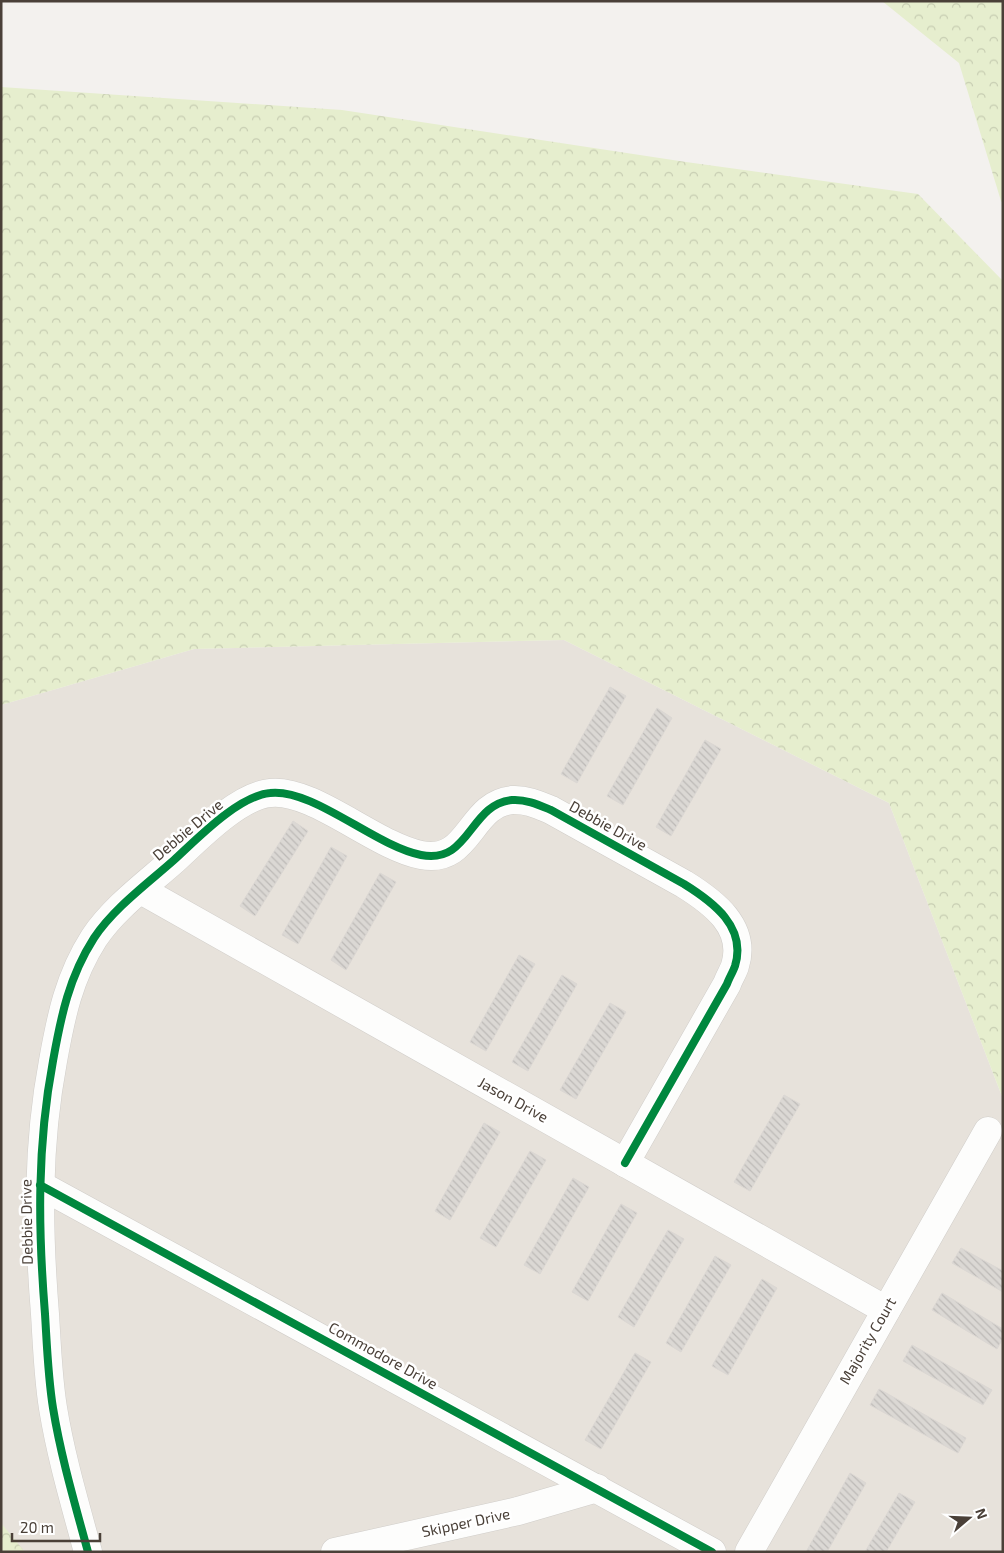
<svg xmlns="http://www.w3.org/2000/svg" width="1004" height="1553" viewBox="0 0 1004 1553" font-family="'Exo 2',sans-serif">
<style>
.residential{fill:#e7e2db}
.forest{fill:url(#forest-crowns)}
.building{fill:url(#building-back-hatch);stroke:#dbd7d3}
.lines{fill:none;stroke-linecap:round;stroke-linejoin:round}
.street-casing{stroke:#d0cdc9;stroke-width:29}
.street{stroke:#fdfdfc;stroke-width:28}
.cycleway-casing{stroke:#fff;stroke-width:11}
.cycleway{stroke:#00873e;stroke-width:8}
.labels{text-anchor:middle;stroke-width:5;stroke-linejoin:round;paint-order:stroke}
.street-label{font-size:15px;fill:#4a4038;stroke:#fff}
</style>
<defs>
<pattern id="forest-crowns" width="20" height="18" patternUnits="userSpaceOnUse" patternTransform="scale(1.25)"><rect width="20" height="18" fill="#e6eece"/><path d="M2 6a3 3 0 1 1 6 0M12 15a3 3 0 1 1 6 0" fill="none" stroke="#c7cdb2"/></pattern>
<pattern id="building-back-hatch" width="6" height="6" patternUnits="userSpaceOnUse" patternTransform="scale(1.25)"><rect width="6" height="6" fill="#dbd8d4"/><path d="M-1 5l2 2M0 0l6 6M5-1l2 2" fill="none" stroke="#bdbab7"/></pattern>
</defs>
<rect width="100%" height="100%" fill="#f3f1ee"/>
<polygon class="residential" points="564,640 889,803 1003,1099 1003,1552 1,1552 1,705 194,649"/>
<g class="forest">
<polygon points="882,1 1003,1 1003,204 1001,201 959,63"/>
<polygon points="1,87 342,110 686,162 918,194 1003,281 1003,1099 889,803 564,640 194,649 1,705"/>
<polygon points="1,1523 25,1552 1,1552"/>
</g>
<g class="building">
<polygon points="610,687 626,696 577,783 561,774"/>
<polygon points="657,708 672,718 623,805 607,796"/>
<polygon points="705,740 721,749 671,836 656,827"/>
<polygon points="293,821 308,831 255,916 240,906"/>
<polygon points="331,847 347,856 298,944 282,935"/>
<polygon points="380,873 396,882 346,970 331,960"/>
<polygon points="519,955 535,964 486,1051 470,1042"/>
<polygon points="562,975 577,984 528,1071 512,1062"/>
<polygon points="610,1003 626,1012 576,1099 560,1090"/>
<polygon points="784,1095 800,1104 750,1191 734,1182"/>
<polygon points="484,1123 500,1132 450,1220 435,1211"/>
<polygon points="530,1151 546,1160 496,1247 480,1238"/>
<polygon points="573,1178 589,1187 540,1274 524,1265"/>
<polygon points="621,1204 637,1213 588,1301 572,1292"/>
<polygon points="668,1230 684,1239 634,1327 618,1317"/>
<polygon points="961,1248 1003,1271 1003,1292 952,1263"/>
<polygon points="715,1256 731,1265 681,1352 666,1343"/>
<polygon points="762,1279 777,1288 728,1375 712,1366"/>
<polygon points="942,1293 1003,1329 1003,1338 997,1349 932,1310"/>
<polygon points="912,1345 992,1390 983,1405 903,1361"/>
<polygon points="635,1353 651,1362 601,1449 585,1440"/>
<polygon points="879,1389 966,1438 958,1453 870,1405"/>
<polygon points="850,1473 866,1483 827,1552 806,1552"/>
<polygon points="899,1493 915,1502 886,1552 865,1552"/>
</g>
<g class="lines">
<g class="street-casing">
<g id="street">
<polyline points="141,890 886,1310"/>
<polyline points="40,1185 712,1552"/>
<path d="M88,1552C75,1504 61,1457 53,1408C48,1377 47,1346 45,1314C38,1227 37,1146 53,1061C61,1016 69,977 94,938C114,908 147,884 174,860C197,839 238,796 270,793C313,788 375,846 421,855C470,865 469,804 512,800C526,799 539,805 551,810L684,884C713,902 747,927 735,966C733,972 729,978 727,984L625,1163"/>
<polyline points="335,1552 518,1511 597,1488"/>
<polyline points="749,1552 988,1131"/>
</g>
</g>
<use href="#street" class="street"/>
<g class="cycleway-casing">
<g id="cycleway">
<polyline points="40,1185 712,1552"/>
<path d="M88,1552C75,1504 61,1457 53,1408C48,1377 47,1346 45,1314C38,1227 37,1146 53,1061C61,1016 69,977 94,938C114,908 147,884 174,860C197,839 238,796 270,793C313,788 375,846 421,855C470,865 469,804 512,800C526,799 539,805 551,810L684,884C713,902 747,927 735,966C733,972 729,978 727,984L625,1163"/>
</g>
</g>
<use href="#cycleway" class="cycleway"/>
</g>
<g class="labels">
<g class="street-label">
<text transform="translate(608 826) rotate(29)" y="5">Debbie Drive</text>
<text transform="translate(188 830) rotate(-40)" y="5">Debbie Drive</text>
<text transform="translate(513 1100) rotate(29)" y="5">Jason Drive</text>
<text transform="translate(27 1222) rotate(-91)" y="5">Debbie Drive</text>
<text transform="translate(868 1341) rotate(-60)" y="5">Majority Court</text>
<text transform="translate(383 1356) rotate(29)" y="5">Commodore Drive</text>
<text transform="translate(466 1523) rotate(-12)" y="5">Skipper Drive</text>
</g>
</g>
<rect width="1004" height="1553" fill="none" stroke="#4a4038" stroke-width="5"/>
<g transform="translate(969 1518) rotate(71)" stroke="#ffffff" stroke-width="4" paint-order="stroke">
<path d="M0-4L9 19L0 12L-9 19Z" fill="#4a4038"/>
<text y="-8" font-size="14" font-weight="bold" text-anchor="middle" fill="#4a4038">N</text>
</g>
<path d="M12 1533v8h88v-8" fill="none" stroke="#4a4038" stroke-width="2.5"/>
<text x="20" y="1533" font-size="15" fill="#4a4038" stroke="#ffffff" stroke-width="4" paint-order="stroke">20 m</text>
</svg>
